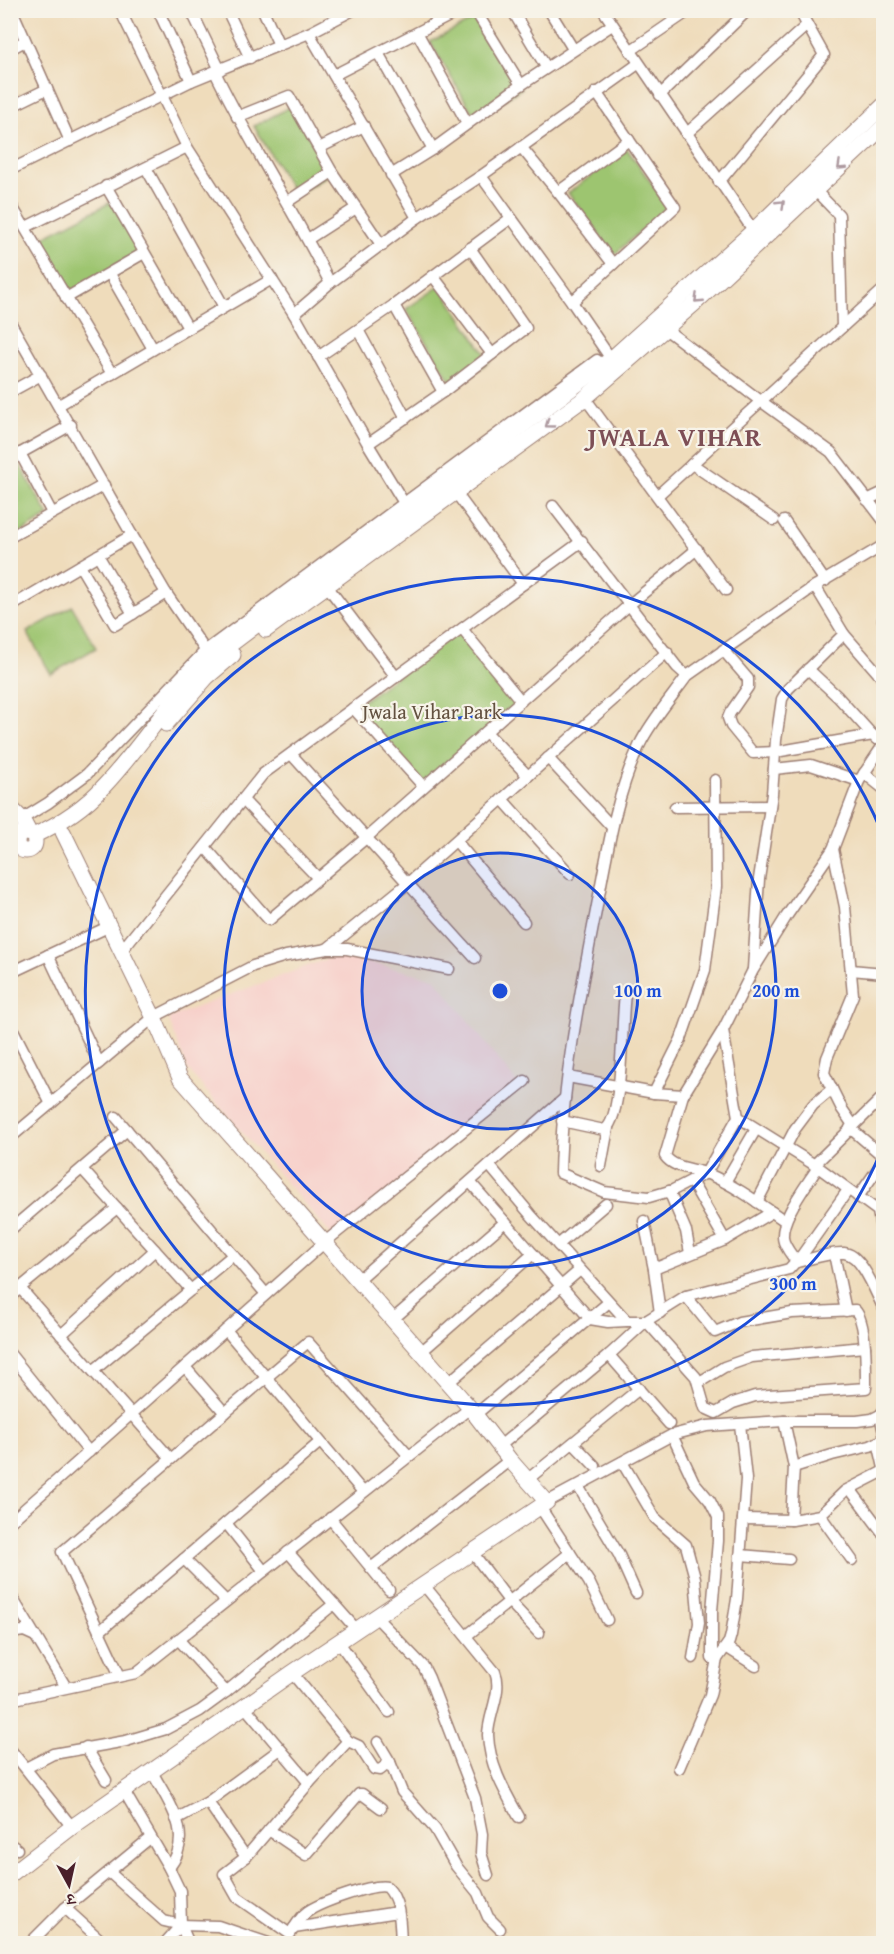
<svg xmlns="http://www.w3.org/2000/svg" width="894" height="1954" viewBox="0 0 894 1954" font-family="'Gentium Book Plus','Noto Serif Devanagari',serif">
<style>
.built{fill:#f7d0ca}
.green{fill:#9dc570;stroke:#74724e;stroke-width:1.5}
.lines{fill:none;stroke-linecap:round;stroke-linejoin:round}
.street-casing{stroke:#9c7e73;stroke-width:13}
.secondary-casing{stroke:#9c7e73;stroke-width:17}
.street{stroke:#fff;stroke-width:10}
.secondary{stroke:#fff;stroke-width:15}
.oneway{stroke:#ae9aa0}
.ring{fill:none;stroke:#1d4ed8;stroke-width:3}
.labels{text-anchor:middle;stroke-width:4.5;stroke-linejoin:round;paint-order:stroke}
.park-label{font-size:20px;fill:#635140;stroke:#f7f3e8}
.district-label{font-size:26px;font-weight:bold;letter-spacing:1.5px;fill:#7d4e55;stroke:#f7f3e8}
.centre{fill:#1d4ed8;stroke:#f7f3e8;stroke-width:3}
.ring-label{font-size:18px;text-anchor:middle;font-weight:bold;fill:#1d4ed8;stroke:#f7f3e8;stroke-width:4.5;stroke-linejoin:round;paint-order:stroke}
</style>
<rect width="100%" height="100%" fill="#f7f3e8"/>
<filter id="ink" filterUnits="userSpaceOnUse"><feTurbulence type="fractalNoise" baseFrequency=".0167" numOctaves="2"/><feDisplacementMap in="SourceGraphic" scale="12" xChannelSelector="R" yChannelSelector="G"/><feConvolveMatrix kernelMatrix="1 2 1 2 8 2 1 2 1" color-interpolation-filters="sRGB"/></filter>
<filter id="wash" filterUnits="userSpaceOnUse"><feTurbulence type="fractalNoise" baseFrequency=".008" numOctaves="4" result="noise"/><feDisplacementMap in="SourceGraphic" scale="24" xChannelSelector="R" yChannelSelector="G"/><feGaussianBlur stdDeviation="1.35" result="paint"/><feColorMatrix in="noise" values="0 0 0 0 0 0 0 0 0 0 0 0 0 0 0 0 0 1.4 0 .05"/><feComposite in="paint" operator="in"/></filter>
<g filter="url(#wash)">
<rect width="100%" height="100%" fill="#efdcbb"/>
<polygon class="built" points="337,955 435,978 518,1085 336,1240 188,1070 168,1018"/>
<g class="green">
<polygon points="475,19 522,88 476,119 430,42"/>
<polygon points="292,106 330,174 295,196 254,126"/>
<polygon points="627,149 668,206 614,255 568,193"/>
<polygon points="111,202 143,257 75,297 40,239"/>
<polygon points="440,286 490,361 454,387 406,309"/>
<polygon points="18,462 49,516 10,539 10,466"/>
<polygon points="72,606 96,648 51,674 27,632"/>
<polygon points="462,629 521,701 423,786 353,708"/>
</g>
</g>
<g filter="url(#ink)">
<g class="lines">
<g class="street-casing">
<g id="street">
<polyline points="12,10 70,141"/>
<polyline points="120,10 187,147 294,314 368,444 407,508"/>
<polyline points="158,10 191,81"/>
<polyline points="191,10 220,70"/>
<polyline points="227,10 250,58"/>
<polyline points="263,10 279,45"/>
<polyline points="475,10 521,85"/>
<polyline points="512,10 546,67"/>
<polyline points="549,10 573,49"/>
<polyline points="603,10 757,236"/>
<polyline points="309,33 417,218"/>
<polyline points="418,34 467,123"/>
<polyline points="10,49 25,41"/>
<polyline points="630,51 690,10"/>
<polyline points="378,53 433,149"/>
<path d="M215,72C250,144 294,211 330,283"/>
<polyline points="334,75 461,10"/>
<polyline points="660,95 748,10"/>
<polyline points="10,107 47,89"/>
<polyline points="237,117 289,96 332,172 382,246"/>
<polyline points="686,134 807,25"/>
<polyline points="521,147 558,192 613,264"/>
<polyline points="319,148 364,126"/>
<polyline points="146,168 224,307"/>
<polyline points="10,170 191,81 309,33 353,10"/>
<polyline points="391,175 433,149 521,85 612,25"/>
<polyline points="481,176 572,302 611,359"/>
<polyline points="719,182 824,55 799,10"/>
<polyline points="106,186 188,328"/>
<polyline points="815,190 839,215 842,327"/>
<polyline points="558,192 629,140"/>
<polyline points="287,202 332,172"/>
<polyline points="10,203 112,374"/>
<polyline points="26,227 187,147"/>
<polyline points="308,239 356,208"/>
<polyline points="110,274 153,349"/>
<polyline points="433,276 492,354"/>
<polyline points="66,298 144,253"/>
<polyline points="572,302 675,207 596,92"/>
<polyline points="394,305 443,392"/>
<polyline points="294,314 330,283 417,218 481,176 638,64"/>
<polyline points="10,322 132,535 166,593 209,656"/>
<polyline points="660,325 762,402 831,452 884,521"/>
<polyline points="358,330 406,418"/>
<polyline points="318,357 394,305 511,218"/>
<polyline points="10,392 41,375"/>
<polyline points="585,398 726,590"/>
<polyline points="59,405 272,279"/>
<polyline points="368,444 443,392 526,328 470,248"/>
<polyline points="20,453 52,513"/>
<polyline points="10,459 71,425"/>
<polyline points="692,464 774,520"/>
<polyline points="456,493 523,584"/>
<polyline points="658,495 884,289"/>
<polyline points="867,500 884,492"/>
<path d="M553,506L677,667L687,676C672,697 651,721 640,744C615,797 607,854 596,911C579,998 562,1085 560,1173L604,1192L649,1197L673,1190L706,1173L738,1117L723,1030L753,970L786,917L833,849L859,781L884,744"/>
<polyline points="784,521 825,581"/>
<polyline points="10,537 104,485"/>
<polyline points="98,555 133,614"/>
<polyline points="80,566 115,625 166,593"/>
<polyline points="324,582 396,677"/>
<polyline points="10,607 132,535"/>
<polyline points="883,620 884,620"/>
<polyline points="462,629 521,701"/>
<polyline points="844,634 815,586 884,545"/>
<polyline points="723,650 748,679 748,687 730,713 728,718 731,726 753,753 775,752 873,735"/>
<polyline points="808,669 838,697 876,739"/>
<polyline points="687,676 815,586"/>
<polyline points="353,708 423,786"/>
<polyline points="486,732 528,776"/>
<polyline points="291,754 475,958"/>
<polyline points="548,758 612,827"/>
<polyline points="774,769 811,765 859,781"/>
<polyline points="864,773 884,789"/>
<polyline points="502,799 570,874"/>
<polyline points="243,800 317,877"/>
<polyline points="675,807 770,806"/>
<polyline points="22,819 48,803 87,774 206,650 597,360"/>
<polyline points="10,830 13,829"/>
<polyline points="456,841 524,922"/>
<polyline points="205,847 269,920 366,838 629,605 697,549"/>
<polyline points="833,849 845,907 853,995 827,1058 824,1073 842,1109 853,1125"/>
<polyline points="327,949 407,884 667,652"/>
<polyline points="122,950 263,774 582,541"/>
<polyline points="48,955 99,1063"/>
<polyline points="753,969 759,879 772,794 776,740 782,699 788,689 844,634 884,680"/>
<polyline points="851,970 884,973"/>
<polyline points="10,973 110,926"/>
<polyline points="10,1024 51,1104"/>
<path d="M723,1030L683,1095L665,1156C674,1169 694,1168 708,1174C736,1186 760,1204 785,1221"/>
<polyline points="568,1077 654,1093 683,1095"/>
<polyline points="654,1093 681,1039 705,970 716,887 715,780"/>
<polyline points="116,1117 266,1294"/>
<polyline points="738,1117 818,1167 878,1211 884,1248"/>
<path d="M562,1121L604,1130C624,1120 621,1019 625,995"/>
<polyline points="850,1128 884,1157"/>
<polyline points="10,1138 154,1017 253,966 286,956 327,949 347,949 449,969"/>
<path d="M489,1165L530,1214L627,1321H646L696,1377L705,1408L716,1413L733,1403L755,1396L866,1388C866,1370 867,1322 855,1310L792,1313L739,1322L715,1332L686,1296"/>
<polyline points="814,1165 884,1096"/>
<polyline points="601,1166 608,1128"/>
<path d="M818,1167C807,1185 777,1222 784,1242C787,1250 792,1256 797,1262C811,1259 830,1252 844,1253C862,1254 876,1294 884,1309"/>
<polyline points="82,1169 191,1290"/>
<polyline points="691,1181 725,1240"/>
<polyline points="470,1182 590,1319 608,1322 627,1321"/>
<polyline points="725,1182 756,1129"/>
<polyline points="669,1191 686,1231 690,1253"/>
<polyline points="858,1197 884,1160"/>
<polyline points="757,1202 795,1129 813,1105 832,1089"/>
<polyline points="644,1221 654,1269 660,1313"/>
<polyline points="10,1230 127,1130"/>
<polyline points="558,1245 606,1204"/>
<polyline points="834,1254 846,1311"/>
<polyline points="654,1269 725,1240 772,1212"/>
<polyline points="358,1280 565,1098"/>
<polyline points="20,1288 117,1208"/>
<polyline points="10,1297 20,1288 93,1371 233,1255"/>
<polyline points="392,1320 505,1222"/>
<polyline points="226,1330 363,1492"/>
<polyline points="61,1335 155,1250"/>
<polyline points="421,1352 533,1254"/>
<polyline points="10,1354 89,1452"/>
<polyline points="609,1355 669,1424"/>
<polyline points="185,1367 225,1413"/>
<polyline points="93,1371 171,1459"/>
<polyline points="448,1383 580,1270"/>
<polyline points="698,1383 724,1367 752,1357 865,1347"/>
<polyline points="475,1415 609,1302"/>
<polyline points="880,1415 884,1433"/>
<polyline points="784,1421 794,1467 791,1520"/>
<polyline points="672,1435 694,1482 710,1501 718,1517 718,1541 712,1611 712,1658 717,1659"/>
<polyline points="878,1442 884,1468"/>
<polyline points="573,1443 595,1466"/>
<polyline points="500,1446 609,1355 646,1321 686,1296 789,1269 802,1255 848,1190"/>
<polyline points="622,1462 655,1518 686,1545 695,1578 699,1623 693,1658"/>
<polyline points="794,1467 832,1455 870,1446 884,1440"/>
<polyline points="527,1480 639,1389"/>
<polyline points="578,1486 619,1555 636,1593"/>
<polyline points="850,1489 883,1533"/>
<polyline points="547,1502 672,1435 707,1426 784,1421 857,1421 872,1419 880,1415 884,1410"/>
<polyline points="540,1507 589,1582 607,1620"/>
<polyline points="820,1515 852,1560"/>
<polyline points="330,1518 389,1590"/>
<polyline points="743,1519 792,1520 820,1515 845,1491 884,1471"/>
<polyline points="10,1522 325,1242 525,1081"/>
<polyline points="226,1523 264,1571"/>
<polyline points="288,1552 356,1629"/>
<polyline points="472,1552 509,1601 539,1633"/>
<polyline points="740,1555 789,1559"/>
<polyline points="184,1559 226,1601"/>
<polyline points="371,1568 510,1460"/>
<path d="M423,1584L495,1672C503,1691 488,1715 488,1735C489,1765 505,1792 519,1817"/>
<polyline points="10,1594 66,1687"/>
<polyline points="375,1616 423,1666 429,1678 475,1798 482,1834 481,1853 488,1875"/>
<polyline points="99,1632 320,1442"/>
<polyline points="10,1633 24,1631 35,1636"/>
<polyline points="466,1636 570,1553"/>
<polyline points="178,1639 226,1692 334,1604"/>
<polyline points="338,1641 389,1712"/>
<polyline points="726,1647 756,1666"/>
<polyline points="292,1673 348,1741 359,1746 374,1769 380,1770 390,1762"/>
<polyline points="120,1676 62,1552 308,1342 409,1456"/>
<polyline points="10,1700 136,1673 470,1408"/>
<polyline points="245,1707 309,1783"/>
<path d="M348,1741L309,1783L246,1857L224,1874L237,1897L290,1934C295,1927 300,1917 307,1912C319,1903 374,1883 387,1887C401,1901 400,1925 401,1944"/>
<polyline points="378,1742 390,1762 402,1792 435,1829 456,1866 478,1893 488,1917 500,1929"/>
<polyline points="86,1747 106,1780"/>
<polyline points="10,1749 72,1827"/>
<polyline points="26,1768 53,1754 126,1741 166,1729 200,1711 226,1692"/>
<polyline points="679,1768 710,1695 717,1659 729,1642 731,1635 737,1599 746,1479 740,1424"/>
<path d="M152,1772C169,1803 195,1835 169,1868"/>
<polyline points="124,1791 169,1868 180,1891 181,1925 189,1944"/>
<polyline points="208,1802 246,1857"/>
<polyline points="176,1819 208,1802 279,1750"/>
<polyline points="269,1830 306,1855 359,1794 362,1794 381,1808"/>
<polyline points="10,1844 17,1849"/>
<polyline points="109,1872 164,1921 181,1925 218,1926 271,1944"/>
<polyline points="65,1908 105,1944"/>
<polyline points="294,1928 398,1912"/>
<polyline points="29,1944 65,1908 150,1838"/>
<polyline points="164,1944 181,1925"/>
</g>
</g>
<g class="secondary-casing">
<g id="secondary">
<polyline points="266,630 585,398 695,303 884,126"/>
<polyline points="166,724 207,677 233,655"/>
<polyline points="10,807 22,819 30,834"/>
<circle cx="26" cy="842" r="9"/>
<path d="M33,836C59,824 84,808 104,786C142,746 170,698 210,660L611,359L753,231L884,105"/>
<polyline points="10,1875 72,1827 292,1673 547,1502 510,1460 470,1408 180,1078 156,1022 63,832"/>
</g>
</g>
<use href="#street" class="street"/>
<use href="#secondary" class="secondary"/>
</g>
<defs><path id="oneway-chevron" d="M-2-3.5L2.5 0L-2 3.5" fill="none" stroke-width="1.6" stroke-linecap="round" stroke-linejoin="round" transform="scale(1.5)"/></defs>
<g class="oneway">
<use href="#oneway-chevron" transform="translate(841 166) rotate(137)"/>
<use href="#oneway-chevron" transform="translate(781 204) rotate(-44)"/>
<use href="#oneway-chevron" transform="translate(698 299) rotate(137)"/>
<use href="#oneway-chevron" transform="translate(549 424) rotate(144)"/>
</g>
</g>
<circle cx="500" cy="991" r="138" fill="#1d4ed8" fill-opacity=".12"/>
<g class="ring">
<circle cx="500" cy="991" r="138"/>
<circle cx="500" cy="991" r="276"/>
<path d="M882 1149A414 414 0 1 1 882 833"/>
</g>
<g class="labels">
<g class="park-label">
<text x="432" y="719">Jwala Vihar Park</text>
</g>
<g class="district-label">
<text x="675" y="446">JWALA VIHAR</text>
</g>
</g>
<circle cx="500" cy="991" r="9" class="centre"/>
<g class="ring-label">
<text x="638" y="997">100 m</text>
<text x="776" y="997">200 m</text>
<text x="793" y="1290">300 m</text>
</g>
<rect width="894" height="1954" fill="none" stroke="#f7f3e8" stroke-width="36"/>
<g transform="translate(69 1885) rotate(172)" stroke="#f7f3e8" stroke-width="4.5" paint-order="stroke">
<path d="M0-4.5L10 22L0 15L-10 22Z" fill="#4a1f2b"/>
<text y="-9" font-size="16" font-weight="bold" text-anchor="middle" fill="#4a1f2b">उ</text>
</g>
</svg>
